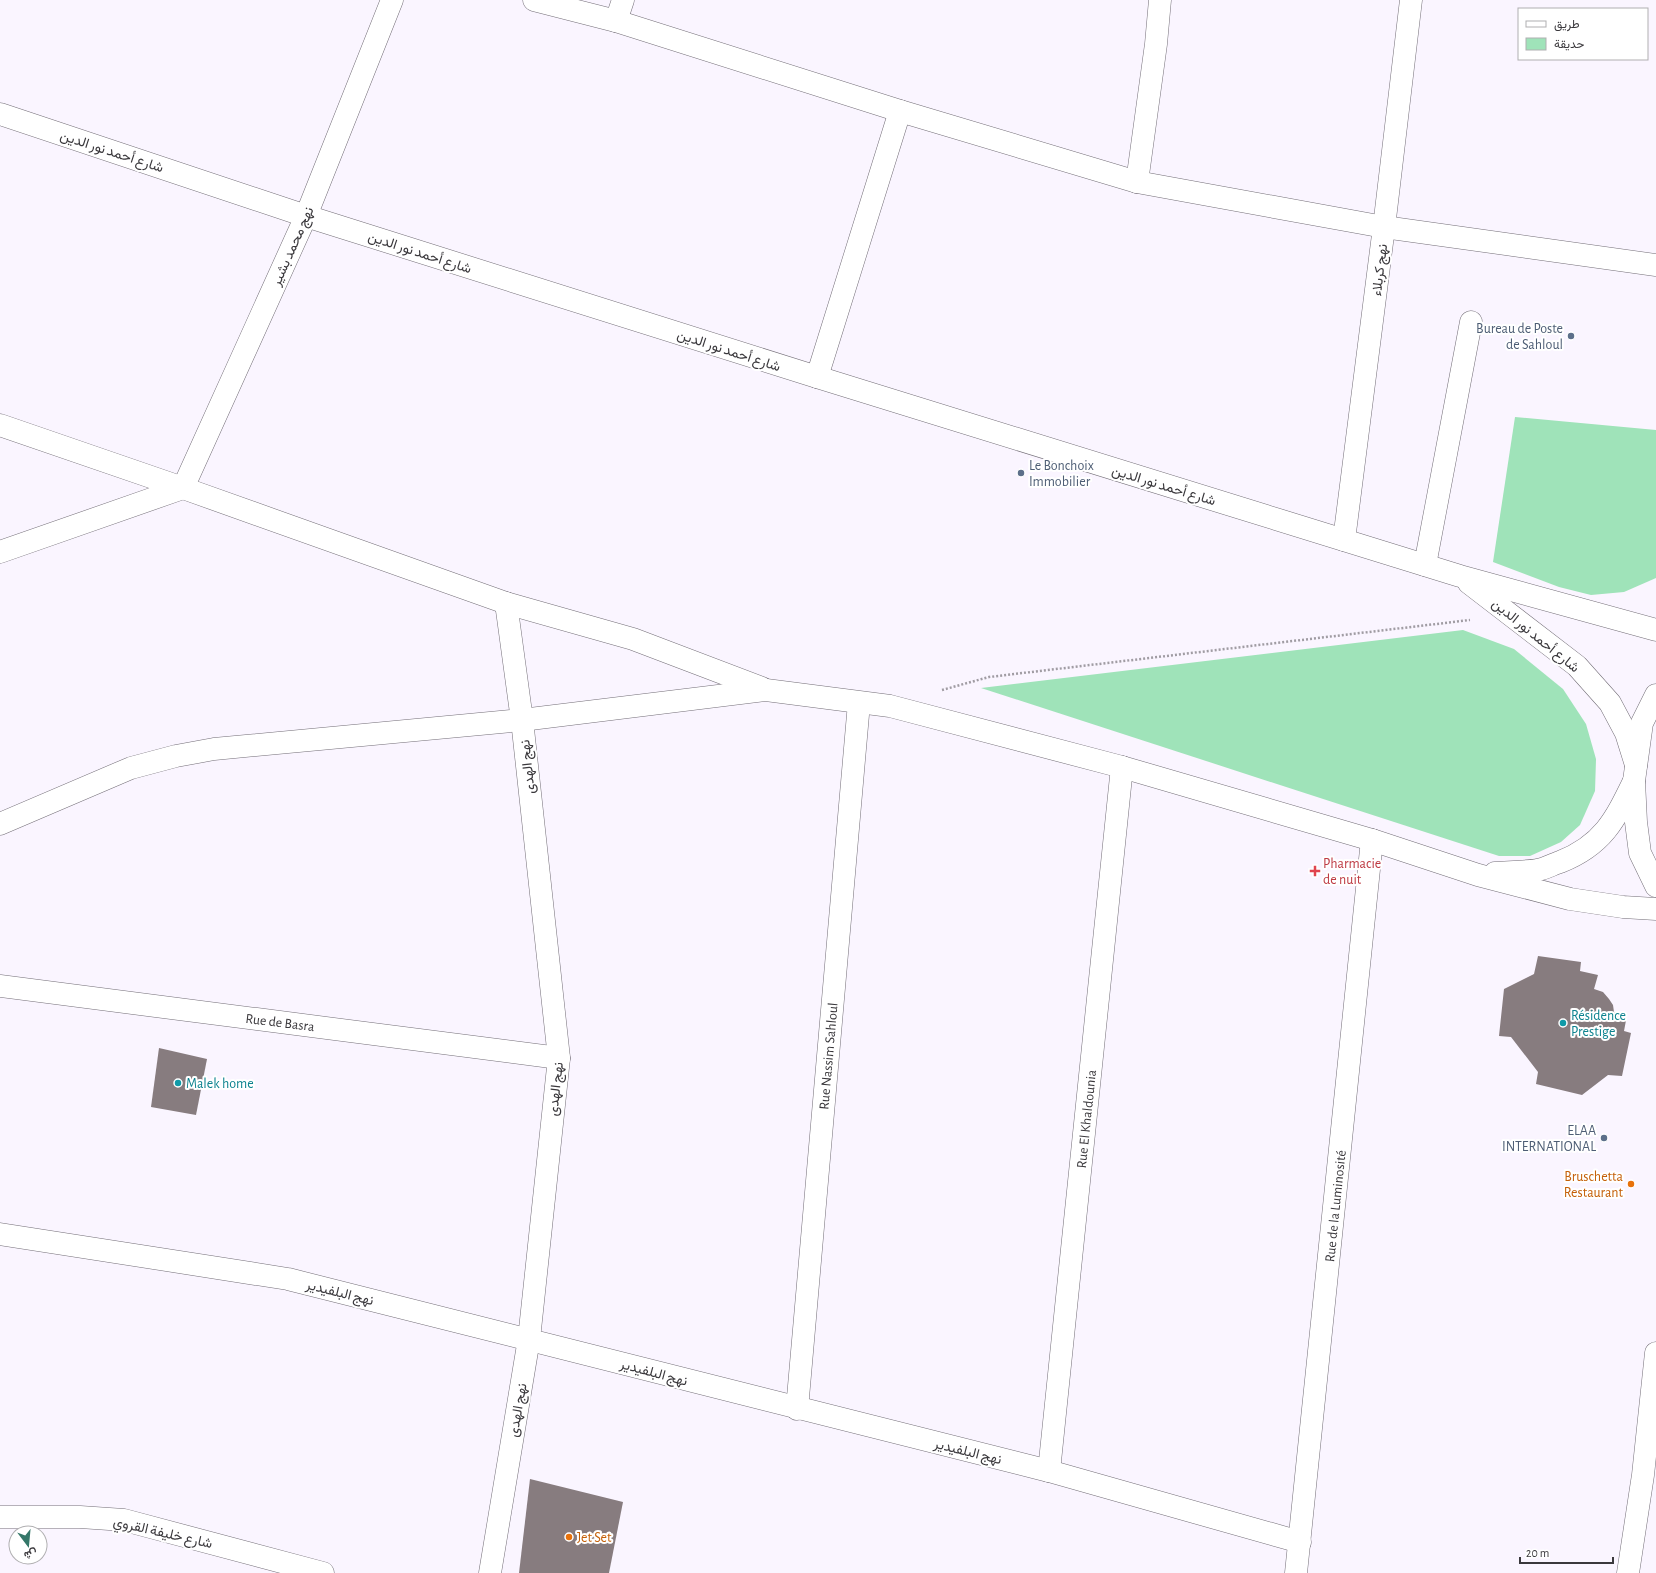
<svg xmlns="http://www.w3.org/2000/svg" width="1656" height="1573" viewBox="0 0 1656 1573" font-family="'Alegreya Sans',Vazirmatn,sans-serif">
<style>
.green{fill:#9fe3b9}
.building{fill:#877c7f}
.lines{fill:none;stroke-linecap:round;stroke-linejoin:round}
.minor-casing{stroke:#736e77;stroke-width:23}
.major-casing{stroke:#736e77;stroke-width:23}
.path{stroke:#a09ca3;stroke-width:2.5;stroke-dasharray:2 2;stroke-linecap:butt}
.minor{stroke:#fff;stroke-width:22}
.major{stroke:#fff;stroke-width:22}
.service-dot{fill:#5c6f8a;stroke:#fff;stroke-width:1.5}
.health-dot{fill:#e0444e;stroke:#fff;stroke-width:1.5}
.culture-dot{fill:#0f9aa8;stroke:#fff;stroke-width:1.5}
.food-dot{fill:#e8710a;stroke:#fff;stroke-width:1.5}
.labels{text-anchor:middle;stroke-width:4;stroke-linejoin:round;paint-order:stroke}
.street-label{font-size:14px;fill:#3a383c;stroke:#fff}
.service-label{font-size:14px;fill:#4e5e75;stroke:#fff;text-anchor:end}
.health-label{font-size:14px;fill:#be3a42;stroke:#fff;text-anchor:start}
.culture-label{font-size:14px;fill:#0d838f;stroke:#fff;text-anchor:start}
.food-label{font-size:14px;fill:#c56008;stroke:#fff;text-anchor:end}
</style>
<rect width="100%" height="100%" fill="#faf5ff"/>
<g class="green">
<polygon points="1515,417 1656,430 1656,578 1624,592 1591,595 1559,587 1493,562"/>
<polygon points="1463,630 1514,649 1563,689 1586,724 1596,759 1595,791 1580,825 1561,842 1530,856 1499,856 981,688"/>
</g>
<g class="building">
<polygon points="1538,956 1581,962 1580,971 1598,975 1594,989 1603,992 1609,999 1613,1005 1614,1012 1627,1015 1624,1031 1631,1033 1622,1076 1608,1075 1582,1095 1536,1084 1538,1072 1511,1037 1499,1036 1504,989 1534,974"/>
<polygon points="159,1048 207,1059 196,1115 151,1107"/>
<polygon points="530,1479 623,1502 609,1573 519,1573"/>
</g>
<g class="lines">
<g class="minor-casing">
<g id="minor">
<polyline points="534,0 616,21 900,111 1137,182 1384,227 1656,265"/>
<polyline points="616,21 623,0"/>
<polyline points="0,114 306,216 817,377 1460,576 1656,630"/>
<polyline points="1137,182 1156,44 1160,0"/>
<polyline points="817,377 900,111"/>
<polyline points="0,425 183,488 506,603 633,639 762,688"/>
<polyline points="1344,540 1384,227 1411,0"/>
<polyline points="0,552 183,488 306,216 392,0"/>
<polyline points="1425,565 1471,322"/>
<polyline points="1469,583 1577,666 1610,703 1626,733 1636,765"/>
<polyline points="0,824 131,768 176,756 214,749 522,720 766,690 890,706 1122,767 1372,840 1478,875 1570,899 1623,907 1656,909"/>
<path d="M1495,873C1509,872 1524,872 1537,870C1545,869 1553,864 1560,862C1603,845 1615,820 1634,781"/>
<polyline points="0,986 559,1058"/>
<polyline points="0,1234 288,1279 1049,1471 1300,1542"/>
<polyline points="797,1409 859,703"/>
<polyline points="1049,1471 1122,767"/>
<polyline points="490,1573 529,1339 559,1058 522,720 506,603"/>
<polyline points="1296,1573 1372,840"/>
</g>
</g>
<g class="major-casing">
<g id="major">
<polyline points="1656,695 1642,723 1634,781 1636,822 1640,853 1656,886"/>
<polyline points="0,1517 80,1517 124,1520 323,1573"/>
<polyline points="1628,1573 1643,1475 1656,1353"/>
</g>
</g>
<polyline class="path" points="942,690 989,677 1470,620"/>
<use href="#minor" class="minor"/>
<use href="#major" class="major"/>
</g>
<g class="service-dot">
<circle cx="1571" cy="336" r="4"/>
<circle cx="1021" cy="473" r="4"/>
<circle cx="1604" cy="1138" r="4"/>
</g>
<path class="health-dot" d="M1313 865h4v4h4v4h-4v4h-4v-4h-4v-4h4z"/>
<g class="culture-dot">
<circle cx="1563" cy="1023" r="4"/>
<circle cx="178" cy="1083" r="4"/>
</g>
<g class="food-dot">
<circle cx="1631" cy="1184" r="4"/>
<circle cx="569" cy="1537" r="4"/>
</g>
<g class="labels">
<g class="street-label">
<text transform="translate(112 151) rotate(18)" y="5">شارع أحمد نور الدين</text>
<text transform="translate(292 246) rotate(-66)" y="5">نهج محمد بشير</text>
<text transform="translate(420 252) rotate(18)" y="5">شارع أحمد نور الدين</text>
<text transform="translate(1379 270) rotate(-83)" y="5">نهج كربلاء</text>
<text transform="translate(729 350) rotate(18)" y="5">شارع أحمد نور الدين</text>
<text transform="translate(1164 485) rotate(17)" y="5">شارع أحمد نور الدين</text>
<text transform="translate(1536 635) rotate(39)" y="5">شارع أحمد نور الدين</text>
<text transform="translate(527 767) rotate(-96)" y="5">نهج الهدى</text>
<text transform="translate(280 1022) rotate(7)" y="5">Rue de Basra</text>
<text transform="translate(828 1056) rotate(-85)" y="5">Rue Nassim Sahloul</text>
<text transform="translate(555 1089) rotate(-84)" y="5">نهج الهدى</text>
<text transform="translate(1086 1119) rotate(-84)" y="5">Rue El Khaldounia</text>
<text transform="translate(1335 1206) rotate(-84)" y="5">Rue de la Luminosité</text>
<text transform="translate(340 1292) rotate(14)" y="5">نهج البلفيدير</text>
<text transform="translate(654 1372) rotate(15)" y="5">نهج البلفيدير</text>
<text transform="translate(517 1410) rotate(-80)" y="5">نهج الهدى</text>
<text transform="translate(968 1451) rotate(14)" y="5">نهج البلفيدير</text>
<text transform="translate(163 1532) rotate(13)" y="5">شارع خليفة القروي</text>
</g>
<g class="service-label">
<text x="1563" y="333">Bureau de Poste<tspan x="1563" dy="16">de Sahloul</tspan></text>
<text x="1029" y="470" text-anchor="start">Le Bonchoix<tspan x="1029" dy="16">Immobilier</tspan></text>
<text x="1596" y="1135">ELAA<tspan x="1596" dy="16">INTERNATIONAL</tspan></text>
</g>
<g class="health-label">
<text x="1323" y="868">Pharmacie<tspan x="1323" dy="16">de nuit</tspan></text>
</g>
<g class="culture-label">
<text x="1571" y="1020">Résidence<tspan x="1571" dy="16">Prestige</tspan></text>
<text x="186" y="1088">Malek home</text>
</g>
<g class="food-label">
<text x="1623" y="1181">Bruschetta<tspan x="1623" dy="16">Restaurant</tspan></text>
<text x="577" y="1542" text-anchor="start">Jet Set</text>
</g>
</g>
<rect x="1518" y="8" width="130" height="52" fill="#ffffff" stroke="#b0afb1"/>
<rect x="1526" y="21" width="20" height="6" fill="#ffffff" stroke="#b0afb1"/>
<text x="1554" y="28" font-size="12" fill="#3a383c">طريق</text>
<rect x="1526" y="38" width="20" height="12" fill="#9fe3b9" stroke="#b0afb1"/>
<text x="1554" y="48" font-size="12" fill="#3a383c">حديقة</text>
<g transform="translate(28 1545) rotate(164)"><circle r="19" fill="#ffffff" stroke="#b0afb1"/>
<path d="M0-3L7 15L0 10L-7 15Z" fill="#347769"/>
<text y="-6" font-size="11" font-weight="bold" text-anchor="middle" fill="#3a383c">ش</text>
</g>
<path d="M1520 1557v6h93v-6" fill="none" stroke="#3a383c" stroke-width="2"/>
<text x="1526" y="1557" font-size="12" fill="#3a383c" stroke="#ffffff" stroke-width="3" paint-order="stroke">20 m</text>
</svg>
